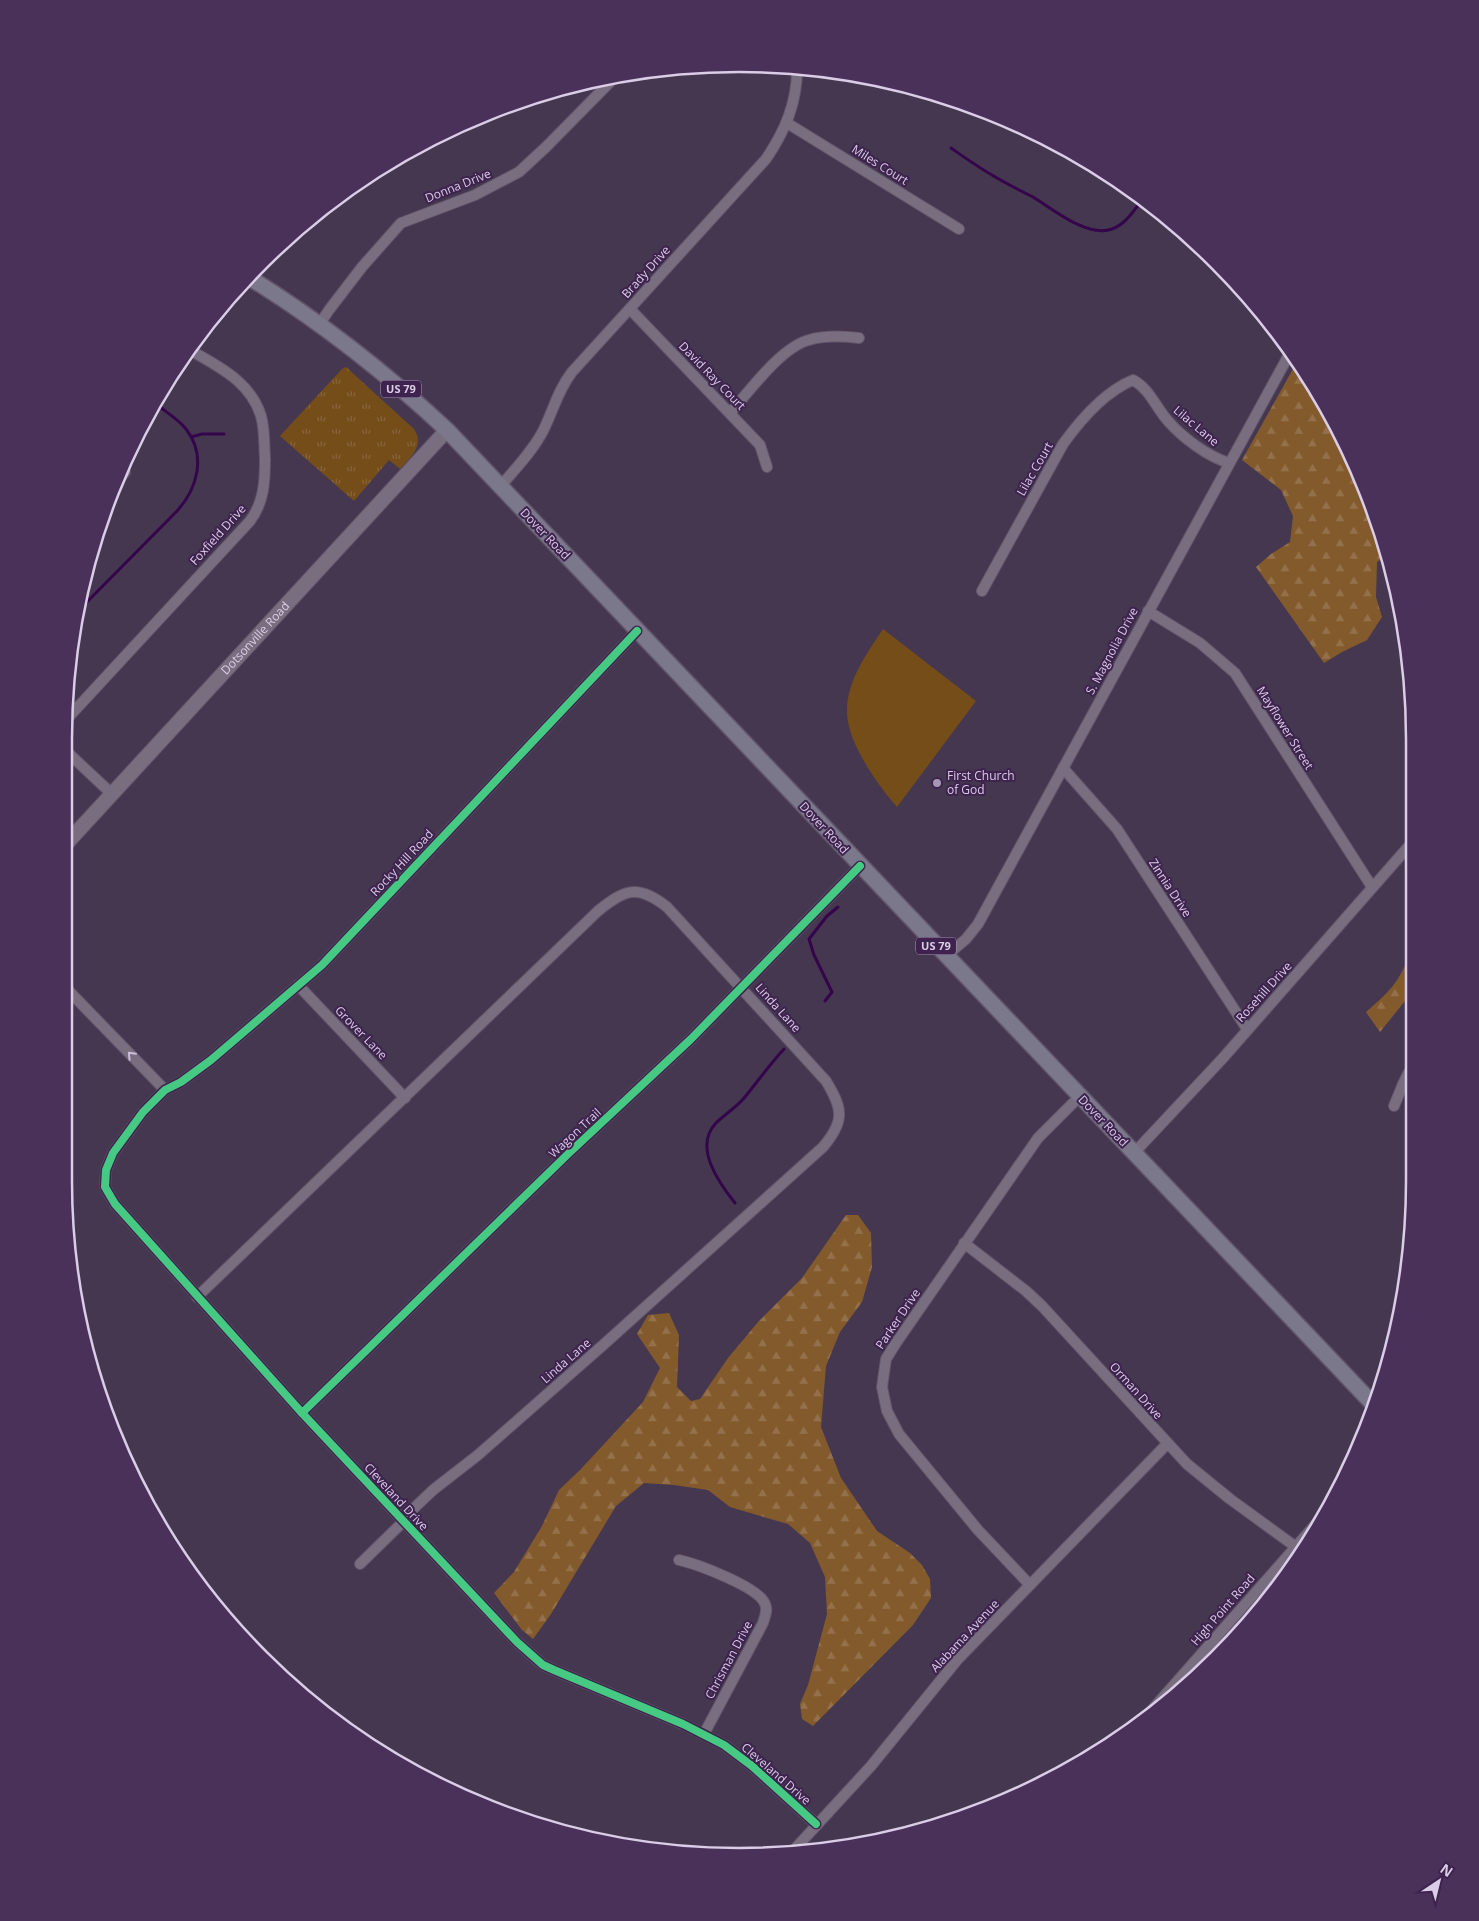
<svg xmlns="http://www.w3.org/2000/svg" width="1479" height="1921" viewBox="0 0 1479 1921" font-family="'Open Sans',sans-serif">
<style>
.grass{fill:url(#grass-tufts)}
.forest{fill:url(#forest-firs)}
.pitch{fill:#754d19}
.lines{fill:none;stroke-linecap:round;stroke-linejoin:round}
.stream{stroke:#34054b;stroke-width:3}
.street-casing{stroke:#61556a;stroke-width:12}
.secondary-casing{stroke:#61556a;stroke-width:16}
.primary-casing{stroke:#61556a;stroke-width:18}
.street{stroke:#796e80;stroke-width:10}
.secondary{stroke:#796e80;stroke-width:14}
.primary{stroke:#7b788b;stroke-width:15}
.cycleway-casing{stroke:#3d234e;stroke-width:11}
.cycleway{stroke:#46c982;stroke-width:8}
.oneway{stroke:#ccbed8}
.poi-dot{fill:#a698b2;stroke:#3d234e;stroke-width:2}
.labels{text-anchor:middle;stroke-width:4;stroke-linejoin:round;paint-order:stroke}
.shield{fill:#3d234e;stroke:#ac99b9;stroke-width:1}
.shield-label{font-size:11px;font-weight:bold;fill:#dbcce7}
.street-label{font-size:12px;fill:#dbcce7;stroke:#3d234e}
.poi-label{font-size:12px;fill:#dbcce7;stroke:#3d234e;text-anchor:start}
.rim{fill:none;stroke:#dbcce7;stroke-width:2.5}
</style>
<defs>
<pattern id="grass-tufts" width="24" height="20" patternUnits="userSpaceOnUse" patternTransform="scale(1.25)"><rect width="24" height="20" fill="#754d19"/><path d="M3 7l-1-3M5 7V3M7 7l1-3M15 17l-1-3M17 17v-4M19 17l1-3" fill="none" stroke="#88653a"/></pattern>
<pattern id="forest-firs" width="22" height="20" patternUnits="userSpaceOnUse" patternTransform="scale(1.25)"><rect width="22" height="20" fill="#835a2c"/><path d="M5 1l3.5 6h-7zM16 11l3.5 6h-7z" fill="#94704b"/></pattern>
</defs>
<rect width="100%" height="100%" fill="#45374f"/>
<path class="grass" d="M346,367L414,429C425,445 411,457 400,469L389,460L354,501L280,436L342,369Z"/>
<g class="forest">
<polygon points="1298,360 1379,522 1387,554 1377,562 1376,597 1382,617 1367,640 1342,652 1324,663 1256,567 1271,554 1290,542 1293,516 1281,490 1242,460"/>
<path d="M1409,955V996L1380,1032L1366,1012C1387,994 1400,982 1409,955Z"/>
<polygon points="846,1215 858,1215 871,1233 872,1267 862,1302 840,1332 826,1366 821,1427 841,1478 877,1531 910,1553 922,1565 930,1579 931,1598 913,1625 813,1726 802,1719 800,1704 808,1685 827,1614 825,1577 810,1543 788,1524 730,1507 708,1490 674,1485 644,1483 616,1506 551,1614 533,1639 522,1630 494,1593 514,1572 542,1526 559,1490 580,1470 643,1402 660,1368 637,1334 648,1315 669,1313 679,1335 677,1387 691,1401 700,1399 728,1358 758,1322 802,1278"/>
</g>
<path class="pitch" d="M883,629L976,701L897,807C878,785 848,744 847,713C846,682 867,653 883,629Z"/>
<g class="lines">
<g class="stream">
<path d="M951,148C964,157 978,167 992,175C1005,183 1019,190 1033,197C1053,209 1087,238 1112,229C1126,224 1134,210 1142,200"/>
<polyline points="191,437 202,434 224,434"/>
<path d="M79,610L177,511C197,489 207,456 186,429C178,419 166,412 156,404"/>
<polyline points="825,1001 832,992 814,955 809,939 827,916 838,907"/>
<path d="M735,1203C719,1183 693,1147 716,1123C725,1114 737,1107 745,1097C758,1081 770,1064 784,1049"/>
</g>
<g class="street-casing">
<g id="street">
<polyline points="787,123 959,229"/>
<polyline points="630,309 760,445 767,467"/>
<polyline points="319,325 329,310 362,267 401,223 475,195 519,172 546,147 616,76"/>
<path d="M730,413C749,392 781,347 809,340C825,335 842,336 859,338"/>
<polyline points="120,478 125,472"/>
<path d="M500,487C515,469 532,452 543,431C553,411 558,390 572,372L766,159C785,131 797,103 797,69"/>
<path d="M982,591L1063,444C1081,419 1104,392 1133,380C1150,389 1156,408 1168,421C1183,438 1207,456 1229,463"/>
<polyline points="1148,611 1200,643 1235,673 1372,887"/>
<polyline points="637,631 322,965 211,1060 181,1082 165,1090 143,1112 113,1153 106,1170 105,1187 115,1204 302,1413 517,1642 543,1665 554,1670 683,1724 724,1745 752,1766 816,1824"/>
<path d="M65,721L250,521C264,502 265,482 265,459C264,445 265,430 261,416C250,381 219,367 190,350"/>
<polyline points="65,750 112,794"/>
<polyline points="1063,768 1117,829 1247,1029"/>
<polyline points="946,956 966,939 978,924 1291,351"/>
<polyline points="298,985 405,1098"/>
<polyline points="64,986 165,1090"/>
<polyline points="1394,1106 1403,1084 1409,1072"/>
<polyline points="1134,1153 1223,1058 1409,846"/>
<polyline points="964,1243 1026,1291 1042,1306 1187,1464 1230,1499 1296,1547"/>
<path d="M197,1297L598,911C625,889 638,884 667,907L826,1081C843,1109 845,1121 823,1147L602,1346L478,1455L433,1490L413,1509L403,1522L360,1564"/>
<polyline points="302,1413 568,1154 691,1039 860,866"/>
<path d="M679,1560C697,1564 759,1587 765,1604C768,1610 765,1616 763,1623L704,1734"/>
<polyline points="1030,1585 978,1530 899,1434 887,1411 882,1387 886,1359 896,1343 1038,1138 1080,1096"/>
<polyline points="1143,1720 1323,1516"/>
<polyline points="792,1852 871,1766 958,1659 1167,1444"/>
</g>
</g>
<g class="secondary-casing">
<g id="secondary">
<path id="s1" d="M65,845L447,430"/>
</g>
</g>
<g class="primary-casing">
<path id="primary" d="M250,278C321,322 386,373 447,430L1373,1404"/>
</g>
<use href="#street" class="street"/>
<use href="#secondary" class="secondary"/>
<use href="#primary" class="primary"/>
<g class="cycleway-casing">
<g id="cycleway">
<polyline points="637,631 322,965 211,1060 181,1082 165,1090 143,1112 113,1153 106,1170 105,1187 115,1204 302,1413 517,1642 543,1665 554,1670 683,1724 724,1745 752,1766 816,1824"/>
<polyline points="302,1413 568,1154 691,1039 860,866"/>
</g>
</g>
<use href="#cycleway" class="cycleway"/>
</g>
<defs><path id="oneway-chevron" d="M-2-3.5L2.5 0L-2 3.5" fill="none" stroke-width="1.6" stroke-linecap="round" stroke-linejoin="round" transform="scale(1.25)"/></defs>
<use class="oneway" href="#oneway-chevron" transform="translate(131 1055) rotate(-134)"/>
<circle class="poi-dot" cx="937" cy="783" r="5"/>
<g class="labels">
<g class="shield">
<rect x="381" y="380.5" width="40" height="17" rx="4"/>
<rect x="916" y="937.5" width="40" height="17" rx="4"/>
</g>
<g class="shield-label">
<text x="401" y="393">US 79</text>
<text x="936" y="950">US 79</text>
</g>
<g class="street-label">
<text transform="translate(880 165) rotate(32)" y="4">Miles Court</text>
<text transform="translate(458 186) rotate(-22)" y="4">Donna Drive</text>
<text transform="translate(646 272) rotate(-48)" y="4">Brady Drive</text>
<text transform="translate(712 376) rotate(46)" y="4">David Ray Court</text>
<text transform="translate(1196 426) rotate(40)" y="4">Lilac Lane</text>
<text transform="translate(1035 469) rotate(-60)" y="4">Lilac Court</text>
<text transform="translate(545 534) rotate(46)" y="4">Dover Road</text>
<text transform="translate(218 535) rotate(-48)" y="4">Foxfield Drive</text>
<text dy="4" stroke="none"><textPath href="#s1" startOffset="281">Dotsonville Road</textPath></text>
<text transform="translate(1112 651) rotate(-62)" y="4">S. Magnolia Drive</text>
<text transform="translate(1285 728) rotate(58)" y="4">Mayflower Street</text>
<text transform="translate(824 828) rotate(47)" y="4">Dover Road</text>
<text transform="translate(402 863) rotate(-47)" y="4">Rocky Hill Road</text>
<text transform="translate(1170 888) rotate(57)" y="4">Zinnia Drive</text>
<text transform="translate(1264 992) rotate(-48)" y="4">Rosehill Drive</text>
<text transform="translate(778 1008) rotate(48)" y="4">Linda Lane</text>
<text transform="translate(361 1033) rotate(46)" y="4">Grover Lane</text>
<text transform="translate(1103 1121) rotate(46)" y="4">Dover Road</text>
<text transform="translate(575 1133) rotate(-43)" y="4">Wagon Trail</text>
<text transform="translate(898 1319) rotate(-56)" y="4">Parker Drive</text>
<text transform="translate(566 1361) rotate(-41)" y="4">Linda Lane</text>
<text transform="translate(1136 1391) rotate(48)" y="4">Orman Drive</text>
<text transform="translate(396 1497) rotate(47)" y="4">Cleveland Drive</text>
<text transform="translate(1223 1610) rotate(-49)" y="4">High Point Road</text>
<text transform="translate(965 1636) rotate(-47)" y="4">Alabama Avenue</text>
<text transform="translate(729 1660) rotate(-62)" y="4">Chrisman Drive</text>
<text transform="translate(776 1774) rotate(41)" y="4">Cleveland Drive</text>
</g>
<g class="poi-label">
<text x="947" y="780">First Church<tspan x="947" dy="14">of God</tspan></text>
</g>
</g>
<path d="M0 0H1479V1921H0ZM739 72H739A667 667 0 0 1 1406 739V1181A667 667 0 0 1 739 1848H739A667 667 0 0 1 72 1181V739A667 667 0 0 1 739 72Z" fill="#4a315a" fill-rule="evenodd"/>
<path class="rim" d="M739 72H739A667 667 0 0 1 1406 739V1181A667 667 0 0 1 739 1848H739A667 667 0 0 1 72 1181V739A667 667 0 0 1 739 72Z"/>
<g transform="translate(1439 1881) rotate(35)" stroke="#3d234e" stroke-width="4" paint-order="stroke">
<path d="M0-4L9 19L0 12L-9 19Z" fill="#dbcce7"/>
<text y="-8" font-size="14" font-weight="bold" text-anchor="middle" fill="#dbcce7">N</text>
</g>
</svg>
